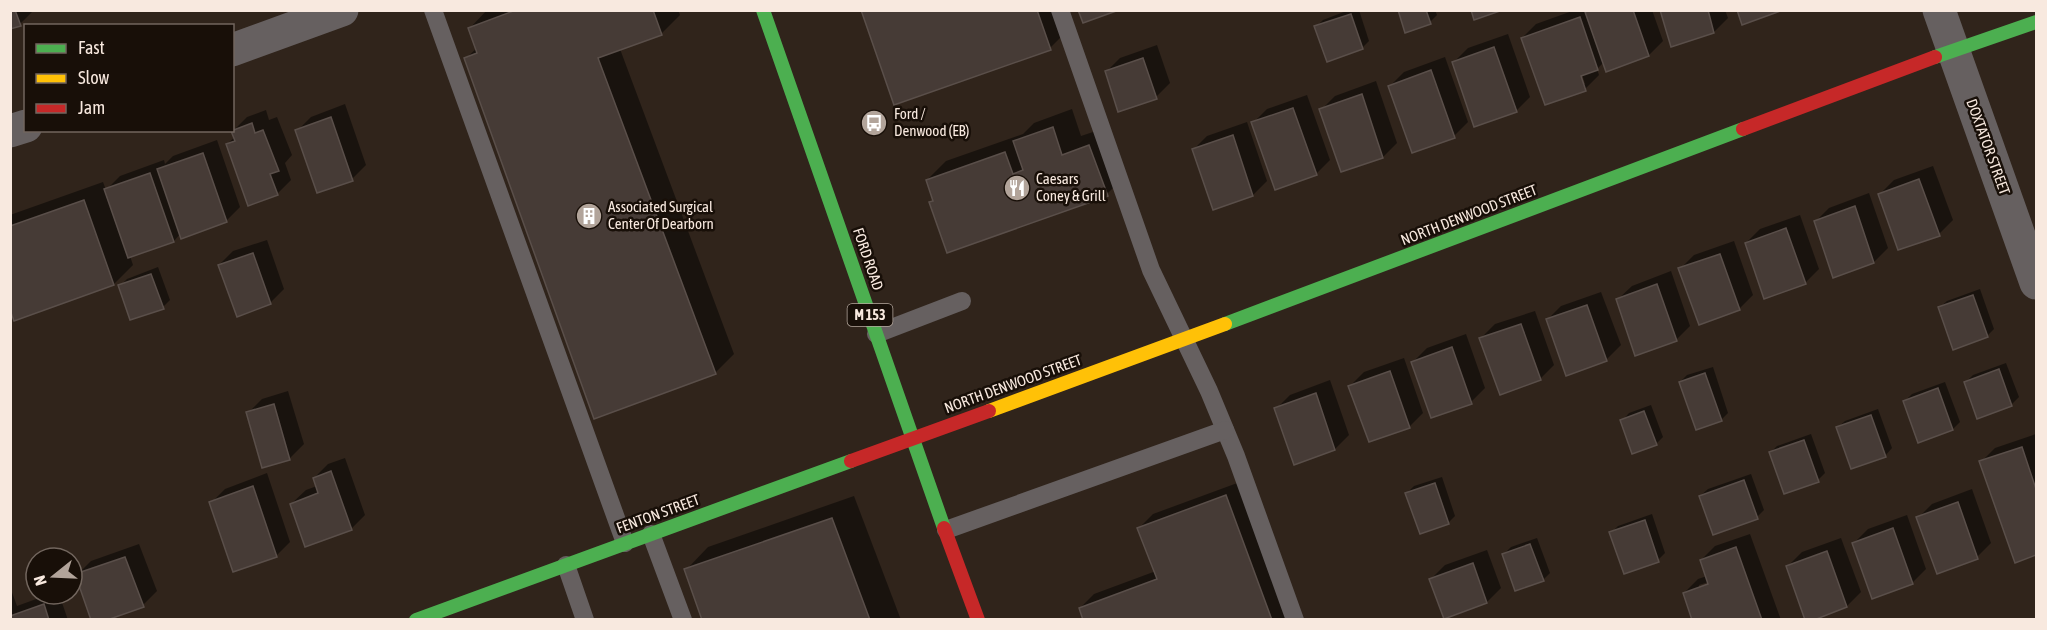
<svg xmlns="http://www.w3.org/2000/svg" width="2047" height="630" viewBox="0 0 2047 630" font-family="'Asap Condensed',sans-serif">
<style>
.shadow{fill:#0007;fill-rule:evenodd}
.building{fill:#463b36;stroke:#5a4f4a;stroke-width:1.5}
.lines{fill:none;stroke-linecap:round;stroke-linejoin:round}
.lane{stroke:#666060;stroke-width:18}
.street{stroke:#666060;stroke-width:33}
.fast{stroke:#4caf50;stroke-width:14}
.slow{stroke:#ffc107;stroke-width:14}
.jam{stroke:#c62828;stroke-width:14}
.labels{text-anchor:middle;stroke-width:5;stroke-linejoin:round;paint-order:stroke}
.shield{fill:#180f08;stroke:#b5a89e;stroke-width:1.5}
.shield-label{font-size:14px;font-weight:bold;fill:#f8e9df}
.poi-label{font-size:15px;fill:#f8e9df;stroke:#180f08;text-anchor:start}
.street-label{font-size:15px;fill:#f8e9df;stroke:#180f08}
</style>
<rect width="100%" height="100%" fill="#30241b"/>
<g class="shadow">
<polygon points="10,10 34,10 20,24"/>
<polygon points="487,10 678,10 680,15 661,34 620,49 734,354 715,373 465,59 477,48 470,28"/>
<polygon points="863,10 1062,10 1069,29 1050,48"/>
<polygon points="1349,10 1359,10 1369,41 1362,48 1316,27 1323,20"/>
<polygon points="1399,10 1435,10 1437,15 1430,22"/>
<path d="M1575,10H1652L1663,41L1649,55L1604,62L1597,69L1599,75L1585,89L1522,38L1536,24ZM1580,68L1585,84H1582L1577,69Z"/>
<polygon points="1662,10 1725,10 1728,18 1714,32"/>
<polygon points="1508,34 1530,97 1516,111 1454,62 1468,48"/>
<polygon points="1157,45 1170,83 1156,97 1106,72 1120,58"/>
<polygon points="1445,57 1468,122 1454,136 1390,86 1404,72"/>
<polygon points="1376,81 1397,143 1383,157 1342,170 1321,110 1335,96"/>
<polygon points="1307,95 1330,160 1316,174 1253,123 1267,109"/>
<polygon points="345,104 366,165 352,179 297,131 311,117"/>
<polygon points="1072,109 1081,136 1108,127 1126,175 1107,194 931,203 934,200 927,180 946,161 1023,134 1034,123"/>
<polygon points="266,110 269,120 277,117 292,155 285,163 291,180 277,194 227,144 235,137 233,131 247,117"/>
<polygon points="1247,122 1267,181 1253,195 1213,208 1193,150 1207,136"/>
<polygon points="217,140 240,207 226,221 181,233 174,241 130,256 133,265 114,284 10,306 10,215 103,182 106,190 120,176 164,160 165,164 173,156"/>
<polygon points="1933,166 1953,220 1939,234 1880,194 1894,180"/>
<polygon points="1869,193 1888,248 1874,262 1834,276 1815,222 1829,208"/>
<polygon points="1800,215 1819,269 1805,283 1746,243 1760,229"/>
<polygon points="267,240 284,289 270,303 219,265 233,251"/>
<polygon points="1734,241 1753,295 1739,309 1680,269 1694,255"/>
<polygon points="158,267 170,300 163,307 120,286 127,279"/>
<polygon points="1671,271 1690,326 1676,340 1617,300 1632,286"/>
<polygon points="1980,289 1994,329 1987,336 1939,308 1947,301"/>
<polygon points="1601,292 1621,345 1606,360 1567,374 1547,320 1561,306"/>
<polygon points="1535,311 1554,365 1540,379 1481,338 1495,324"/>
<polygon points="1466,334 1485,388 1471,402 1413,362 1427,348"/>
<polygon points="1404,358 1423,413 1409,427 1350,386 1364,372"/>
<polygon points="2006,363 2019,397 2012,404 1978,417 1966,382 1973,375"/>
<polygon points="1713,367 1728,413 1721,420 1680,382 1687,375"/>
<polygon points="1330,380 1349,435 1335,449 1276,409 1290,395"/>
<polygon points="1945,382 1960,422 1953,429 1905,401 1912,394"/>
<polygon points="288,391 304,444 290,458 263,466 248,413 262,399"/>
<polygon points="1651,405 1663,437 1656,444 1622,421 1629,413"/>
<polygon points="1878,409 1892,448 1885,456 1837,428 1845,421"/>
<polygon points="1811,434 1825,473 1818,480 1770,453 1777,446"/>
<polygon points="2036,434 2036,554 2016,561 1981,462 1995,448"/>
<polygon points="345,458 365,515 351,529 291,504 306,490 317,486 314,478 328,464"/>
<polygon points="267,473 290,542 276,556 211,503 225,489"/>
<polygon points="1751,474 1764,510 1757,517 1700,496 1708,489"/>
<polygon points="1442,477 1455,516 1448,523 1407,493 1414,486"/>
<polygon points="1240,482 1287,620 1085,620 1080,608 1094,594 1156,571 1139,528 1153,514"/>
<polygon points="1972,489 1991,543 1977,557 1918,518 1932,504"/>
<polygon points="854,496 901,620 704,620 686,570 708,547"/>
<polygon points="1652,514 1665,553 1658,560 1611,533 1618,526"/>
<polygon points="1907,515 1926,569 1912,583 1854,543 1868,529"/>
<path d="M1750,534L1781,620H1694L1684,593L1698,579L1707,576L1701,560L1715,546ZM1715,580L1716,582L1699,588V585Z"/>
<polygon points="1537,538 1550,573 1543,580 1504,554 1511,547"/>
<polygon points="1841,538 1861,592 1847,606 1788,566 1802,552"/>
<polygon points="139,544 157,591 143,605 77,575 91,561"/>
<polygon points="1487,550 1501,588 1487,602 1445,617 1431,579 1445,565"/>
<polygon points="10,587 17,606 50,594 59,594 68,620 10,620"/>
</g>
<g class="building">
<polygon points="10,10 15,10 21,26 10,29"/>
<polygon points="516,10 653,10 662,35 598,58 716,374 594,419 464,58 477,53 468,28"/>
<polygon points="861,10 1037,10 1051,50 894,105"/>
<polygon points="1078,10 1119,10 1083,23"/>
<polygon points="1398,10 1426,10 1431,24 1405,33"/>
<polygon points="1471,10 1500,10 1500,11 1474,20"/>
<polygon points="1590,10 1633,10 1649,56 1606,72 1585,12"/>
<polygon points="1660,10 1708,10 1714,33 1671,47"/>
<polygon points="1737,10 1783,10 1742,25"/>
<polygon points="1351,14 1363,49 1327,62 1314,26"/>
<polygon points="1580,17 1598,70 1581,76 1586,91 1545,105 1521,38"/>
<polygon points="1494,47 1517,112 1474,127 1452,62"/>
<polygon points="1143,58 1157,99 1118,112 1105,71"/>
<polygon points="1431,70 1455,138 1412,153 1388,86"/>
<polygon points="1362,94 1383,158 1341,172 1319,109"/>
<polygon points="1293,108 1317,175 1275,190 1251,122"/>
<polygon points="331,117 353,181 317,193 295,130"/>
<polygon points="252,123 255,133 263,130 279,171 270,174 278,195 248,206 226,144 235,141 231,131"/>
<polygon points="1053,127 1062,155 1089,145 1108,196 947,253 929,202 933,201 926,180 1005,152 1013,174 1023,170 1013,141"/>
<polygon points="1233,135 1253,196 1213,210 1192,149"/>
<polygon points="203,153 227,222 181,239 157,169"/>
<polygon points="150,173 174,242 128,258 104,189"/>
<polygon points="1919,179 1940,236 1898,250 1878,194"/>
<polygon points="84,200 114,285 14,321 10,310 10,226"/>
<polygon points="1855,206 1874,263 1833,278 1814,221"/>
<polygon points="1786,228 1806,284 1764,299 1745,243"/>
<polygon points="253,253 271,304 237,317 218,265"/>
<polygon points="1720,254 1740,310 1699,325 1678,268"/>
<polygon points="151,274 164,309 130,320 118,285"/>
<polygon points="1657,284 1677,341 1635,356 1616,299"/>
<polygon points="1973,295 1988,337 1953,350 1938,307"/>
<polygon points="1587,305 1607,361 1566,376 1546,319"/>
<polygon points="1521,324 1541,380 1500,395 1479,338"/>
<polygon points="1452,347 1472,404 1431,418 1411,362"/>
<polygon points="1999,369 2012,406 1977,419 1964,382"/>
<polygon points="1390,371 1410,428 1369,442 1348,386"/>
<polygon points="1705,373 1722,421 1696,430 1679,382"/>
<polygon points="1938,388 1953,430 1918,443 1903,401"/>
<polygon points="1316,393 1335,450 1294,465 1274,408"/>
<polygon points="274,404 290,460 262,468 246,412"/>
<polygon points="1644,411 1657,445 1632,454 1620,420"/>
<polygon points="1871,415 1886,457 1851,469 1836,427"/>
<polygon points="1804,440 1819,482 1784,494 1769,452"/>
<polygon points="2022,447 2036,489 2036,555 2015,563 1979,461"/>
<polygon points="331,471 352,530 305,547 290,504 318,493 313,478"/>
<polygon points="1744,480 1758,519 1713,535 1699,496"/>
<polygon points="1435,483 1449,524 1420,534 1405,493"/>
<polygon points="253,486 277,557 233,572 209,502"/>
<polygon points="1226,495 1272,620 1083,620 1079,608 1157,579 1137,528"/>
<polygon points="1958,502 1978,559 1937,574 1916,517"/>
<polygon points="832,518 870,620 702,620 684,569"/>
<polygon points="1645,520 1659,562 1624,574 1609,532"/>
<polygon points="1893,528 1913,584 1872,599 1852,543"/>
<polygon points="1530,544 1544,581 1515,591 1502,554"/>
<polygon points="1736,547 1762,620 1692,620 1683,593 1708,584 1700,560"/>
<polygon points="1827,551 1847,607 1814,620 1805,620 1786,566"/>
<polygon points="125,557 144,607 107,620 91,620 75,574"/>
<polygon points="1473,563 1487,603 1444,619 1429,579"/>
<polygon points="44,604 49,620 10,620 10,616"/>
</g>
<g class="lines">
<g class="lane">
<polyline points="433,10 625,543"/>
<polyline points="1060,10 1151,270 1209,391 1236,456 1295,620"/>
<polyline points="876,334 962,301"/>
<polyline points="946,530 1225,430"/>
<polyline points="651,534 683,620"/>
<polyline points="566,565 585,620"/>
</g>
<g class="street">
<polyline points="1939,10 2036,283"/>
<polyline points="232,50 342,10"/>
<polyline points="10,131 26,126"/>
</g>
<g class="fast">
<polyline points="763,10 944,528"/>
<polyline points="1935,57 2036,22"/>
<polyline points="1225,324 1743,129"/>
<polyline points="416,620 851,461"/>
</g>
<polyline class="slow" points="989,411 1225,324"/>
<g class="jam">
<polyline points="1743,129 1935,57"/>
<polyline points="851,461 989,411"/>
<polyline points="944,528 978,620"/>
</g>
</g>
<defs>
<g id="bus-disc" transform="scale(1.35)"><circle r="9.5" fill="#b2a49a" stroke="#180f08"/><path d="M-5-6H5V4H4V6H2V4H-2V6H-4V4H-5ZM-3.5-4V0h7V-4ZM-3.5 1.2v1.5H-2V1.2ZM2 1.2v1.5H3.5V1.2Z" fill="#fff"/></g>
<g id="restaurant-disc" transform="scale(1.35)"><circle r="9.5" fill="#b2a49a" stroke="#180f08"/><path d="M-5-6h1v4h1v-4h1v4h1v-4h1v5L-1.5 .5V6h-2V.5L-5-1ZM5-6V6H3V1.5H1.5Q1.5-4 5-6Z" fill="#fff"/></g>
<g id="building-disc" transform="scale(1.35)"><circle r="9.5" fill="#b2a49a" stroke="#180f08"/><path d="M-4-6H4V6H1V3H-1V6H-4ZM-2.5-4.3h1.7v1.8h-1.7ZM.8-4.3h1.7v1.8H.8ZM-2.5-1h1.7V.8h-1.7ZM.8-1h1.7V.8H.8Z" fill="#fff"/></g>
</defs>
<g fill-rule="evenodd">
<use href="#bus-disc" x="874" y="123"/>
<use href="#restaurant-disc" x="1017" y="188"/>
<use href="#building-disc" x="589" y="216"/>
</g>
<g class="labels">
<rect class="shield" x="847.5" y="304" width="45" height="22" rx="4.5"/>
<g class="shield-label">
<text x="870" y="320">M 153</text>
</g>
<g class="poi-label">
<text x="894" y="119">Ford /<tspan x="894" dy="17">Denwood (EB)</tspan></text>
<text x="1036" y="184">Caesars<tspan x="1036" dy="17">Coney &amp; Grill</tspan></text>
<text x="608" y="212">Associated Surgical<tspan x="608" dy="17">Center Of Dearborn</tspan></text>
</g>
<g class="street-label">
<text transform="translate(1988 147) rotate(70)" y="5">DOXTATOR STREET</text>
<text transform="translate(1469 215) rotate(-21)" y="5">NORTH DENWOOD STREET</text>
<text transform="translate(868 259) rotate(71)" y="5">FORD ROAD</text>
<text transform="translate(1013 384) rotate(-20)" y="5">NORTH DENWOOD STREET</text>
<text transform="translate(658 514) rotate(-20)" y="5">FENTON STREET</text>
</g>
</g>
<rect width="2047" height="630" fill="none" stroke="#f8e9df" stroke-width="24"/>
<rect x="24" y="24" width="210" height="108" fill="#180f08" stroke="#72665e" stroke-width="1.5"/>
<rect x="36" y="44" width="30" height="9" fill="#4caf50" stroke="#72665e" stroke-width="1.5"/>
<text x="78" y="54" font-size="18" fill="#f8e9df">Fast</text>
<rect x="36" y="74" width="30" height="9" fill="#ffc107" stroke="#72665e" stroke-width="1.5"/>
<text x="78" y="84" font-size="18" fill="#f8e9df">Slow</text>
<rect x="36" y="104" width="30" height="9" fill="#c62828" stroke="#72665e" stroke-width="1.5"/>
<text x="78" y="114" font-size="18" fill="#f8e9df">Jam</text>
<g transform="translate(54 576) rotate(252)"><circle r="28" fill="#180f08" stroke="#72665e" stroke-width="1.5"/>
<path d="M0-4.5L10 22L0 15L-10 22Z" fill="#b2a49a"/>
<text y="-9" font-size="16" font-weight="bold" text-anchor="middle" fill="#f8e9df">N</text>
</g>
</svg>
